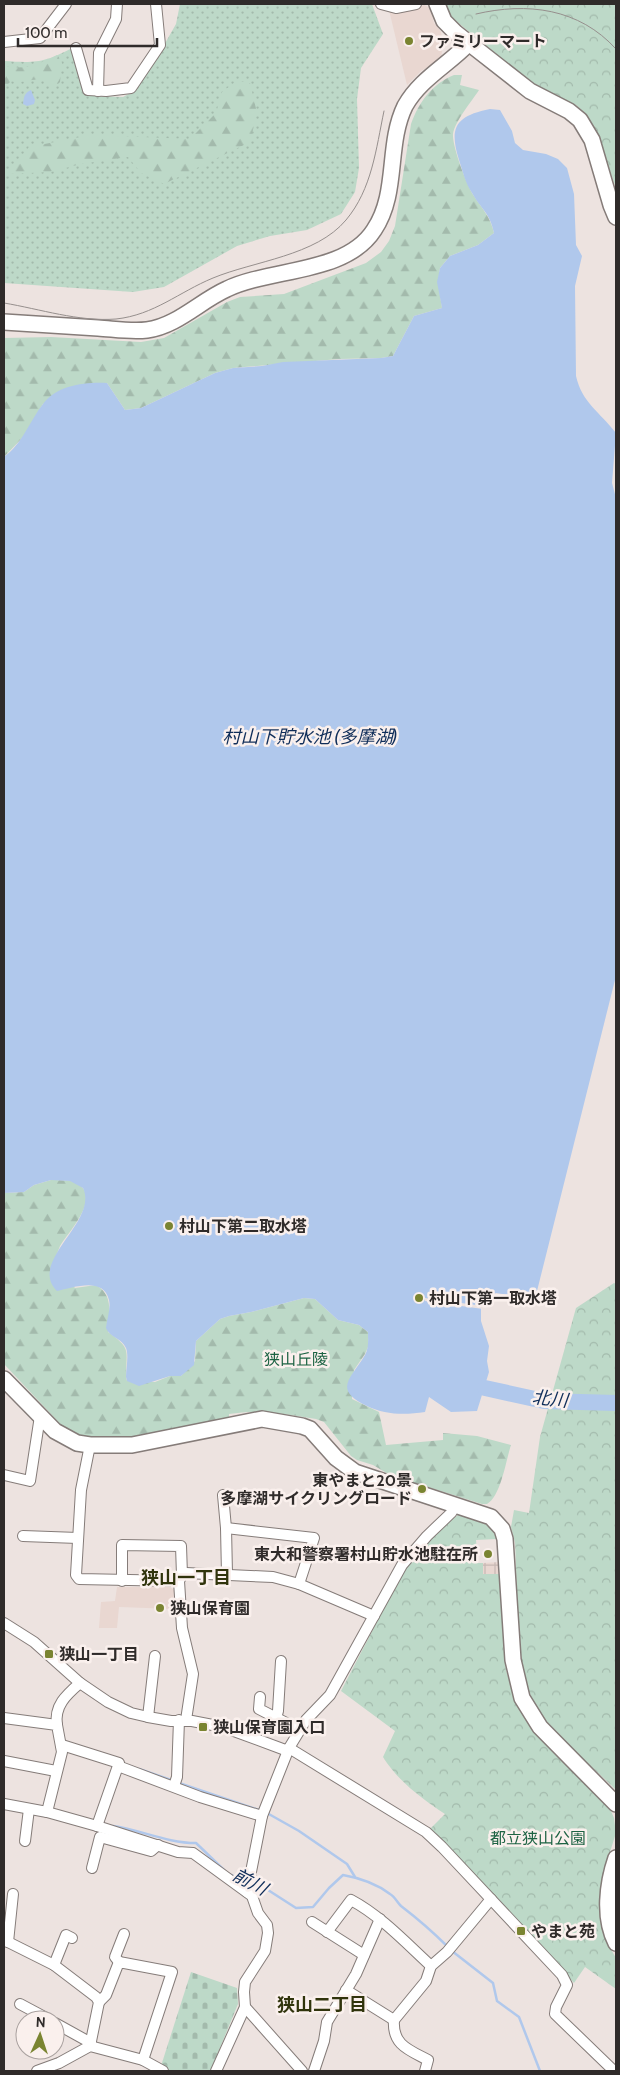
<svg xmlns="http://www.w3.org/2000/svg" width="620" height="2075" viewBox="0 0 620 2075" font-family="Cabin,'Noto Sans JP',sans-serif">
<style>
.built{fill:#e9d7d1}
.industrial{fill:url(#industrial-grid)}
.grass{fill:url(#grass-dots)}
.forest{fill:url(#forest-firs)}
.cemetery{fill:url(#cemetery-stones)}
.park{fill:url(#park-crowns)}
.water{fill:#b0c8ec}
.pier{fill:#ede3e0}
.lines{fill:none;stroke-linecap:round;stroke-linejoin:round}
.stream{stroke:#b0c8ec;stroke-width:2.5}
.river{stroke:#b0c8ec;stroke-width:16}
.street-casing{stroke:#857c79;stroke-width:12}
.secondary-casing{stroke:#857c79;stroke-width:18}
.street{stroke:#fff;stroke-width:10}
.secondary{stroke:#fff;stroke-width:15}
.tram{stroke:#968f8d;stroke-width:1}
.poi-dot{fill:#7a8431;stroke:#faf0ed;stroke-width:2}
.labels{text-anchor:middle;stroke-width:5;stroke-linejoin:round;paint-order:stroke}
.poi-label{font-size:16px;font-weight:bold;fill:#2f2b2a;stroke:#faf0ed;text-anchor:start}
.park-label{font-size:16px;fill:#1d6343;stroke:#faf0ed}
.water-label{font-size:18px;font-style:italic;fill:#0f2d59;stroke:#faf0ed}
.neighbourhood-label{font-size:18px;font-weight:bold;fill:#30340c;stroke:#faf0ed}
</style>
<defs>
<pattern id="industrial-grid" width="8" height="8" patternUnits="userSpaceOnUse" patternTransform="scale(1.25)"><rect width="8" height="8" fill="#e9d7d1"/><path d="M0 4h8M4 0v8" fill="none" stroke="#c8b9b4"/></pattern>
<pattern id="grass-dots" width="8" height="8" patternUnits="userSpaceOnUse" patternTransform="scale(1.25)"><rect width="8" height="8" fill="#bdd9c8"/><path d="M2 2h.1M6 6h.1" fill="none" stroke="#a3baac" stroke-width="1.8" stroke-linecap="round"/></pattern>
<pattern id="forest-firs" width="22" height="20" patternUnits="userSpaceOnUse" patternTransform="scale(1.25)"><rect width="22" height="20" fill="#bdd9c8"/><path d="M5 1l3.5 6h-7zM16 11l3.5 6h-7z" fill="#a3baac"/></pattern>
<pattern id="cemetery-stones" width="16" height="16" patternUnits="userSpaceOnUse" patternTransform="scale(1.25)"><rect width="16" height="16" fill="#bdd9c8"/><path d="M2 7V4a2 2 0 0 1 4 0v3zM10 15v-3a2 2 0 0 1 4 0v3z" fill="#a3baac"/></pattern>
<pattern id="park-crowns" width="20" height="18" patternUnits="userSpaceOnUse" patternTransform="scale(1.25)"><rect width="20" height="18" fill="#bdd9c8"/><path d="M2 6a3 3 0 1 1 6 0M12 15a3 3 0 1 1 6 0" fill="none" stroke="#a3baac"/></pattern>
</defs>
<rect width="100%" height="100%" fill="#ede3e0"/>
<g class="built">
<polygon points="424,5 430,8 434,23 441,32 443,43 441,59 421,71 407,85 389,10 409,11"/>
<polygon points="117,1587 170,1587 174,1590 173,1609 119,1607 117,1628 99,1628 101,1602 115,1601"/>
</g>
<polygon class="industrial" points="500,1562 500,1574 483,1575 483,1563"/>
<path class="grass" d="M180,4H372L383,34L361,68L357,99L359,168L355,192L341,214L307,230L270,236L237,246L164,287L133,292L4,283V61C35,63 44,63 72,48L85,91L96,96L123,97L136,90L151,68L176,24Z"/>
<g class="forest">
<path d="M57,55L62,63L60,82L56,86L48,83L46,80C34,77 23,84 11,81L4,88V65C21,72 42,63 57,55Z"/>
<path d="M454,75H462L460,85L479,90C472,101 455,121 453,134C452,146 467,186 474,196C483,210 490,216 494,233L478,245L450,256L440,268L438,282L442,308L414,316L393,356L381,358L339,359L233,368L215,373L141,408L125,410L107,383L43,404L24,436L4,457V338L51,337L141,342L164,338L227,302L240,297L284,294L366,263L381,252L389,241L395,226L411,124C419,102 432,84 454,75Z"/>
<polygon points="237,81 250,83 257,113 250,142 164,184 141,173 128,157 81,164 50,172 8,174 29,147 91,135 190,139 216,113 222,92"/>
<path d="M51,1180C58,1180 65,1180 71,1181C107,1192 69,1231 60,1246C58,1251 56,1256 54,1261L75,1288L96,1285C114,1295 109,1314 108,1332C132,1349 126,1350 126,1377L127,1381L155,1382L170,1376H181L195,1361L196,1341L220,1319L229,1316L251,1312L304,1298L315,1299L338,1320L359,1325L368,1332V1347L365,1354L354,1370L352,1399L379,1412L386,1445L443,1440V1433L477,1436L511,1445C506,1460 501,1496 487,1504H482L390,1475L373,1465L357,1460L351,1456L324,1422L316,1419C286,1414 259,1409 229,1414V1417L191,1426H182L180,1429C144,1436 98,1448 64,1428L4,1364V1193L24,1192L34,1185Z"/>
</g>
<polygon class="cemetery" points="191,1972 237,1988 238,2004 211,2070 171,2071 161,2066"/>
<g class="park">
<polygon points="446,4 616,4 616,188 599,139 585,113 576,105 548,94 527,80 450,16"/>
<path d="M614,1283L616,1284V1790C590,1764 557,1739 537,1708C514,1672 518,1586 515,1543L511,1527L514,1510L529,1513L540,1437L576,1308Z"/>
<path d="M459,1514C476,1519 490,1521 497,1539L476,1540L478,1563H483V1574H500L506,1670L515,1700L527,1722L536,1734L608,1804L614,1818L616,1833L603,1874L601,1916L605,1939L616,1958V1989L585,1967L574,1983L440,1839L429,1830L445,1814C421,1798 398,1781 383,1757L395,1731L341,1691L405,1568L436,1533Z"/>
</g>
<g class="water">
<path d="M31,90L35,100L34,104L27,106L23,104C24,97 24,93 31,90Z"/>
<path d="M490,109L500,110L512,131L515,143L523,150L546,154L558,159L567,168L574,194L576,245L582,256L575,286L576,376C582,403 600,412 616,433L612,483L616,498V976L535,1299L496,1293L481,1301V1321L489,1346L487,1361L489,1372L477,1411L451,1412L429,1397L425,1412C405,1415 385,1415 367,1406C332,1389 351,1379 365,1355C369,1348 368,1340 368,1332L359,1325L338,1320L315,1299L304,1298L251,1312L229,1316L220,1319L196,1341L194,1365L181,1376H170L139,1386L127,1381L126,1377C126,1368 129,1356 126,1348C122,1338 109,1337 106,1328C107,1319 111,1308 109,1300C103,1276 73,1288 57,1291C27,1261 99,1222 83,1188L70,1181L51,1180L34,1185L24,1192L4,1193V457C23,443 29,422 43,404C57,385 85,382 107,383L125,410L141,408L215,373L233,368L262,366L283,362L381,358L393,356L414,316L442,308L437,282L440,268L450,256L478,245L494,233C490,213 481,209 472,193C465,182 463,172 459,160C449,128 455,116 490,109Z"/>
</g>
<polygon class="pier" points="425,1298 483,1306 483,1309 425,1301"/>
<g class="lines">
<g class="stream">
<polyline points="139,1769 174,1781"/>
<polyline points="179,1783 262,1811"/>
<polyline points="267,1813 299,1831 347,1864 355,1877"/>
<path d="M113,1826C141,1830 167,1843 196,1843L224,1870"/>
<polyline points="231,1875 246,1882"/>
<path d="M251,1884L268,1890L296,1908L313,1907L329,1888L343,1875C360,1878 377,1884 390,1894C395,1897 397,1902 401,1906C418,1919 433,1932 448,1947"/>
<polyline points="452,1951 493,1983 497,2001 519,2017 540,2071"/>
</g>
<polyline class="river" points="485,1388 544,1401 616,1403"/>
<g class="street-casing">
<g id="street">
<polyline points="381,4 396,8 416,4"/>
<polyline points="4,42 40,38 66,4"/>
<polyline points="76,48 88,90 106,91 131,88 160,45 156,4"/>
<polyline points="98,91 99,53 116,19 117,4"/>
<polyline points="90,1445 81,1490 76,1575 79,1579 179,1581"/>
<polyline points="4,1475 30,1481 40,1416"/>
<polyline points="223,1495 226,1528 227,1574"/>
<polyline points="226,1528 314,1538 299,1584"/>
<polyline points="23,1536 78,1538"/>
<polyline points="122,1581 122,1545 181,1546 182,1575"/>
<polyline points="4,1623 34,1642 80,1683 108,1702 131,1713 148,1717 171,1721 192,1721 223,1727 288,1751"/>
<polyline points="260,1697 259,1709 300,1730"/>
<polyline points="148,1717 155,1656"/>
<polyline points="4,1718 57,1725 62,1752 47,1812"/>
<polyline points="276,1718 278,1711 281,1661"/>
<polyline points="186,1720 193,1674 182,1628 179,1581 182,1575 186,1573 273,1577 299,1584 374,1616"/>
<path d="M57,1725C54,1706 66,1695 80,1683"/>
<polyline points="62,1745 119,1763 97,1826"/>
<polyline points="289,1748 426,1832 442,1847 562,1975 567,1985 556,2007 555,2014 614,2071"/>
<polyline points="4,1761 56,1771"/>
<polyline points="118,1766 200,1797 262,1816"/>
<polyline points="174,1786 177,1777 179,1720"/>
<polyline points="4,1804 47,1812 97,1826 178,1852 193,1853 252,1896 258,1913 267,1925 268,1933 265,1951 245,1982 244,1992 245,2007 216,2071"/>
<polyline points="25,1841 29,1809"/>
<polyline points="92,1868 100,1837 151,1851 158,1845"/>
<polyline points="247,1892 262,1816 289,1748 306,1720 330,1695 402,1565 427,1536 451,1513 456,1505"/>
<polyline points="312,1922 364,1955"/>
<path d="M327,1932L351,1900C381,1916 406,1943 431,1966"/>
<polyline points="4,1940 54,1965 96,1997 99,2002 90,2046"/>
<polyline points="8,1942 13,1894"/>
<polyline points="119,1962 115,1957 124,1934"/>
<polyline points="54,1965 66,1935 72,1938"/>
<polyline points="346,1990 394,2020 426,1981 431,1966 447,1952 491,1899"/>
<polyline points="99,2002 106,1995 119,1962 172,1972 143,2060"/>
<polyline points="20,2004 50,2020"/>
<polyline points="245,2007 302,2071"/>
<path d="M394,2020C392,2045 409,2050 428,2060L425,2071"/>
<polyline points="55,2023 91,2043"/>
<polyline points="37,2071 59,2063 90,2046 143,2060 163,2071"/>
<polyline points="314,2071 324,2041 327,2022 356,1974 380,1919"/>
</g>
</g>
<g class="secondary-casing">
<g id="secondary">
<polyline points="437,4 444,21 456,33 530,91 569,111 580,120 592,140 611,205 616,217"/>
<path d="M4,322C35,324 67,326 98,328C114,329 131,332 147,330C177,326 200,301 227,289C271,268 346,274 374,230C399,193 386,145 405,106C420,79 448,65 469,43"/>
<polyline points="4,1379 55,1431 77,1443 90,1445 132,1445 262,1419 302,1426 310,1429 336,1458 355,1472 491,1517 502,1529 505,1539 513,1660 522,1698 540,1727 616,1804"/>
<path d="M616,1858C607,1884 603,1918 616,1943"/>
</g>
</g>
<use href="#street" class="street"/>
<use href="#secondary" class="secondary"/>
<g class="tram">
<path d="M476,14C527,2 579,8 616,49"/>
<path d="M4,303C40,309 79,322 116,319C154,315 179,292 213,278C254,261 316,256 346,220C372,189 376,149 384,111"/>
</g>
</g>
<g class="poi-dot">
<circle cx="409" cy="41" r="5"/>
<circle cx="169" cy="1226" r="5"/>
<circle cx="419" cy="1298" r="5"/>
<circle cx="422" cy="1489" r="5"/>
<circle cx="488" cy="1554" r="5"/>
<circle cx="160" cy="1608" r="5"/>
<rect x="44" y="1649" width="10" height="10" rx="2.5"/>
<rect x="198" y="1722" width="10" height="10" rx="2.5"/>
<rect x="516" y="1926" width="10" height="10" rx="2.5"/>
</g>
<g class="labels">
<g class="poi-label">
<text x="419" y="47">ファミリーマート</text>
<text x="179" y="1232">村山下第二取水塔</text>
<text x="429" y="1304">村山下第一取水塔</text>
<text x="412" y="1486" text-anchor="end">東やまと20景<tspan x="412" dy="18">多摩湖サイクリングロード</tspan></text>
<text x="478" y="1560" text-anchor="end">東大和警察署村山貯水池駐在所</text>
<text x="170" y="1614">狭山保育園</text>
<text x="59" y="1660">狭山一丁目</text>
<text x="213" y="1733">狭山保育園入口</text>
<text x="531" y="1937">やまと苑</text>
</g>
<g class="park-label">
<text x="296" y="1365">狭山丘陵</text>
<text x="538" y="1844">都立狭山公園</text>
</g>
<g class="water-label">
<text x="310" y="743">村山下貯水池 (多摩湖)</text>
<text transform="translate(550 1399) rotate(6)" y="6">北川</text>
<text transform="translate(250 1882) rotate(28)" y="6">前川</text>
</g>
<g class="neighbourhood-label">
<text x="186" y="1584">狭山一丁目</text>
<text x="322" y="2011">狭山二丁目</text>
</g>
</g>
<rect width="620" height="2075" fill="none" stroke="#2f2b2a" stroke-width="10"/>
<g transform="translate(40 2035) rotate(3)"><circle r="24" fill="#faf0ed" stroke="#a9a19f"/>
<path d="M0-4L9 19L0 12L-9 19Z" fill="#7a8431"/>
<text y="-8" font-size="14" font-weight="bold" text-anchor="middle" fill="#2f2b2a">N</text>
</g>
<path d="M18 38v8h139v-8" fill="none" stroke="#2f2b2a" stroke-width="2.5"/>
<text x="25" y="38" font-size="15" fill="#2f2b2a" stroke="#faf0ed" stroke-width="4" paint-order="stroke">100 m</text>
</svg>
